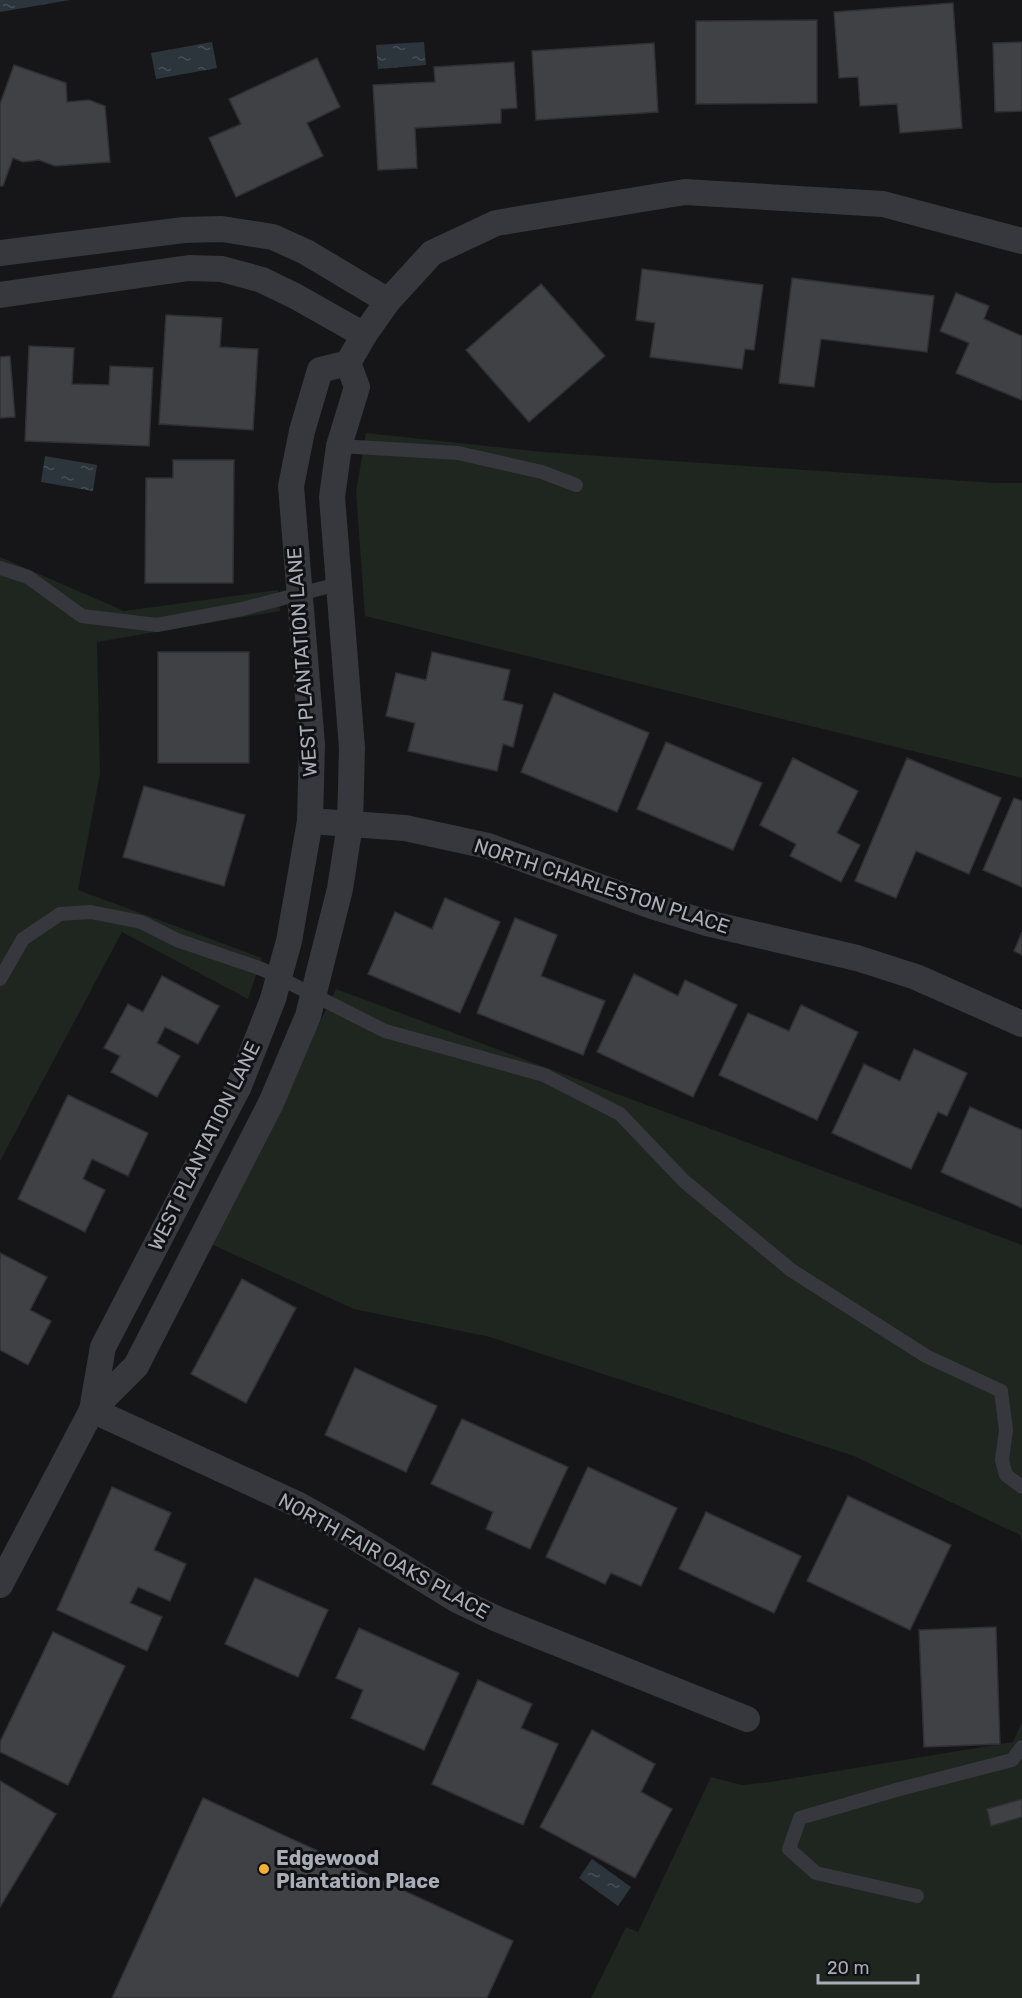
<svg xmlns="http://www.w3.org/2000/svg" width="1022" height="1998" viewBox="0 0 1022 1998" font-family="Rubik,sans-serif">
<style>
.grass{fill:#1e261f}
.water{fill:url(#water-ripples)}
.building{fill:#404145;stroke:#303034;stroke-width:1.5}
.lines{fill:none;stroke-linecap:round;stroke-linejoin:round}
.service{stroke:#37383d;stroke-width:14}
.minor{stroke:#37383d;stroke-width:26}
.poi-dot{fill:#f2b134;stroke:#111113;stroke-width:2}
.labels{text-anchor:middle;stroke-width:6;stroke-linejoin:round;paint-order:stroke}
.street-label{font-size:20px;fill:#a8adb8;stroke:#111113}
.poi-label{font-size:20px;font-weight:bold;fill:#a8adb8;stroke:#111113;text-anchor:start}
</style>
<defs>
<pattern id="water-ripples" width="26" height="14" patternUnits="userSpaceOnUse" patternTransform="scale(1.5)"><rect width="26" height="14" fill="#2c353c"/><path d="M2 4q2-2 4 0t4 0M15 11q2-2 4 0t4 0" fill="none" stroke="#485056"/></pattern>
</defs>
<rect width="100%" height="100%" fill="#161618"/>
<g class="grass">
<polygon points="366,433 543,452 995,483 1022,483 1022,778 365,616 356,492"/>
<polygon points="0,557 124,611 278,590 280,611 97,642 100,774 78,890 262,958 248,999 122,932 0,1161"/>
<polygon points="336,989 1022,1245 1022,1544 1020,1535 854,1456 490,1337 354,1309 211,1244"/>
<polygon points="1022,1722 1022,1998 591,1998 626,1927 638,1932 711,1777 742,1785 770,1782 1013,1742"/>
</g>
<g class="water">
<polygon points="0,0 70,0 0,12"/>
<polygon points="212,42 217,68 156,79 151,53"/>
<polygon points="424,42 426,65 378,69 376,45"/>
<polygon points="45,456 97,465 93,491 41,482"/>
<polygon points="592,1859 631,1887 618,1906 579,1878"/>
</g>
<g class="building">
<polygon points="953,3 962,128 900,133 897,104 860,106 858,77 839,78 834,12"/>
<polygon points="817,20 817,103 696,104 696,21"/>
<polygon points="1022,42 1022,111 995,112 993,43"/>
<polygon points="654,43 658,112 536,120 532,51"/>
<polygon points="317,58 340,107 307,123 323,156 236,197 209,138 241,124 229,99"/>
<polygon points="514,62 517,108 501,109 501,123 415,128 417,168 378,170 373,85 435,82 434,67"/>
<polygon points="14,65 66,83 67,102 89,100 105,106 110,162 55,166 39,160 23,162 13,158 3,186 0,186 0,104"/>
<polygon points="642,269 763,285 754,350 745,349 742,369 650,357 655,323 636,320"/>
<polygon points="792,278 934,296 927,352 821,339 814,387 779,383"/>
<polygon points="541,284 605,356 529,422 466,350"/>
<polygon points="956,293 989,306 984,319 1022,336 1022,400 956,373 969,343 940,331"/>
<polygon points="166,315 222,318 220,347 258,349 253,430 159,424"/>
<polygon points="29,346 74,348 72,384 109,385 110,366 153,368 149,446 25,441"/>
<polygon points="10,356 15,417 0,418 0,357"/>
<polygon points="173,460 234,460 233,583 145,583 146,478 173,478"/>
<rect x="158" y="652" width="91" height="111"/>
<polygon points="432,652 510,670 503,700 523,705 513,747 503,744 497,771 408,751 415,723 386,716 396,673 426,680"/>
<polygon points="554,693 649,733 617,812 521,772"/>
<polygon points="666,742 762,783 733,850 637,809"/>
<polygon points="793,758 858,791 837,833 860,845 841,882 790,856 796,844 760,825"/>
<polygon points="907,758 1001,798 969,874 916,851 896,898 855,881"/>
<polygon points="144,786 245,815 224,886 123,857"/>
<polygon points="1014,798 1022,801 1022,887 983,870"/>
<polygon points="445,898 500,922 460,1013 368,974 395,912 432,929"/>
<polygon points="515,918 557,935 541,976 605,1001 583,1055 477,1013"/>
<polygon points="1022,932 1022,955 1014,951"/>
<polygon points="634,974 678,996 685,980 737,1005 693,1097 597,1052"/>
<polygon points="162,976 219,1006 198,1044 165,1027 157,1043 180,1056 157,1097 111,1072 120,1056 104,1048 128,1004 143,1012"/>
<polygon points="801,1005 858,1032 817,1120 719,1075 748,1013 789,1031"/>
<polygon points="914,1049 967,1073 947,1116 938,1112 911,1169 832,1133 864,1064 900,1081"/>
<polygon points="68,1095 148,1133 128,1176 92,1159 83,1179 105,1190 85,1232 18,1199"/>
<polygon points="970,1107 1022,1130 1022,1208 941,1172"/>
<polygon points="0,1253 47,1277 30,1310 51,1321 28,1365 0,1350"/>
<polygon points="242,1279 296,1308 246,1403 191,1374"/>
<polygon points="355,1368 437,1406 406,1472 325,1435"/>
<polygon points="462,1419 568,1467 530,1549 486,1529 493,1512 431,1484"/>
<polygon points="588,1467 677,1508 641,1586 611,1573 605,1584 546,1557"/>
<polygon points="112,1487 171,1513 154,1550 186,1564 170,1601 138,1587 130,1603 162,1617 147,1651 57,1610"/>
<polygon points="848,1496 951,1545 910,1630 807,1581"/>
<polygon points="706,1512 801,1556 774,1613 679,1569"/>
<polygon points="255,1578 328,1610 298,1677 225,1644"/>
<polygon points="996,1627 1000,1744 924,1747 919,1630"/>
<polygon points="359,1628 459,1673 424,1750 351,1718 363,1690 336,1678"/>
<polygon points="53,1632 125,1666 68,1785 0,1752 0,1742"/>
<polygon points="478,1680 532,1704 521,1728 558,1744 523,1825 432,1784"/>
<polygon points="592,1730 655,1764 641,1792 672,1809 635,1878 540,1827"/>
<polygon points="0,1781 56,1814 0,1907"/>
<polygon points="203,1798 513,1941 487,1998 112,1998"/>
<polygon points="1022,1799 1022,1817 991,1826 987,1809"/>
</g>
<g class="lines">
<g class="service">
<polyline points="339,446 458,453 542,472 576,485"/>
<polyline points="0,568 28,577 82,616 157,625 242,609 338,584"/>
<polyline points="0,979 23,939 60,914 91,912 141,922 177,940 262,969 385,1031 544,1075 620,1114 684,1181 791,1270 926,1356 1001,1391 1006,1430 1002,1460 1006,1475 1022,1487"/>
<polyline points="917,1896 816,1873 789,1849 800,1818 896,1790 1012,1760 1022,1747"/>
</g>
<g class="minor">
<polyline points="0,253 184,230 222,229 273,237 306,252 388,301"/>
<polyline points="0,295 189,268 222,269 262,280 295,296 364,335"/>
<polyline points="310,821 405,828 488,846 649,905 707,923 857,958 916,977 1022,1024"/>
<polyline points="92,1410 136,1366 271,1103 308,1016 340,889 350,824 352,748 332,497 339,446 357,387 348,363"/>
<polyline points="92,1410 299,1505 338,1527 457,1600 497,1619 747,1719"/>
<polyline points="0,1585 92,1410 103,1347 239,1086 273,999 279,977 289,941 310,821 312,745 291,486 302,431 320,370 348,363 364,335 388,301 432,253 496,223 685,192 883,204 1022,241"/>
</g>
</g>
<circle class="poi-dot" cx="264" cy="1869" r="6"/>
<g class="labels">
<g class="street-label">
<text transform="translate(302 662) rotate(-94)" y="7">WEST PLANTATION LANE</text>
<text transform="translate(602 886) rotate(18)" y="7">NORTH CHARLESTON PLACE</text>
<text transform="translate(204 1146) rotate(-64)" y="7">WEST PLANTATION LANE</text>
<text transform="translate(384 1556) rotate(29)" y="7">NORTH FAIR OAKS PLACE</text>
</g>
<g class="poi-label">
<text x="276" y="1865">Edgewood<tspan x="276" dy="23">Plantation Place</tspan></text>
</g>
</g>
<path d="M818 1974v9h100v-9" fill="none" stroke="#a8adb8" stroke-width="3"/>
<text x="827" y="1974" font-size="18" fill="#a8adb8" stroke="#111113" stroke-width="4.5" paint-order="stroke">20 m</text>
</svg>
